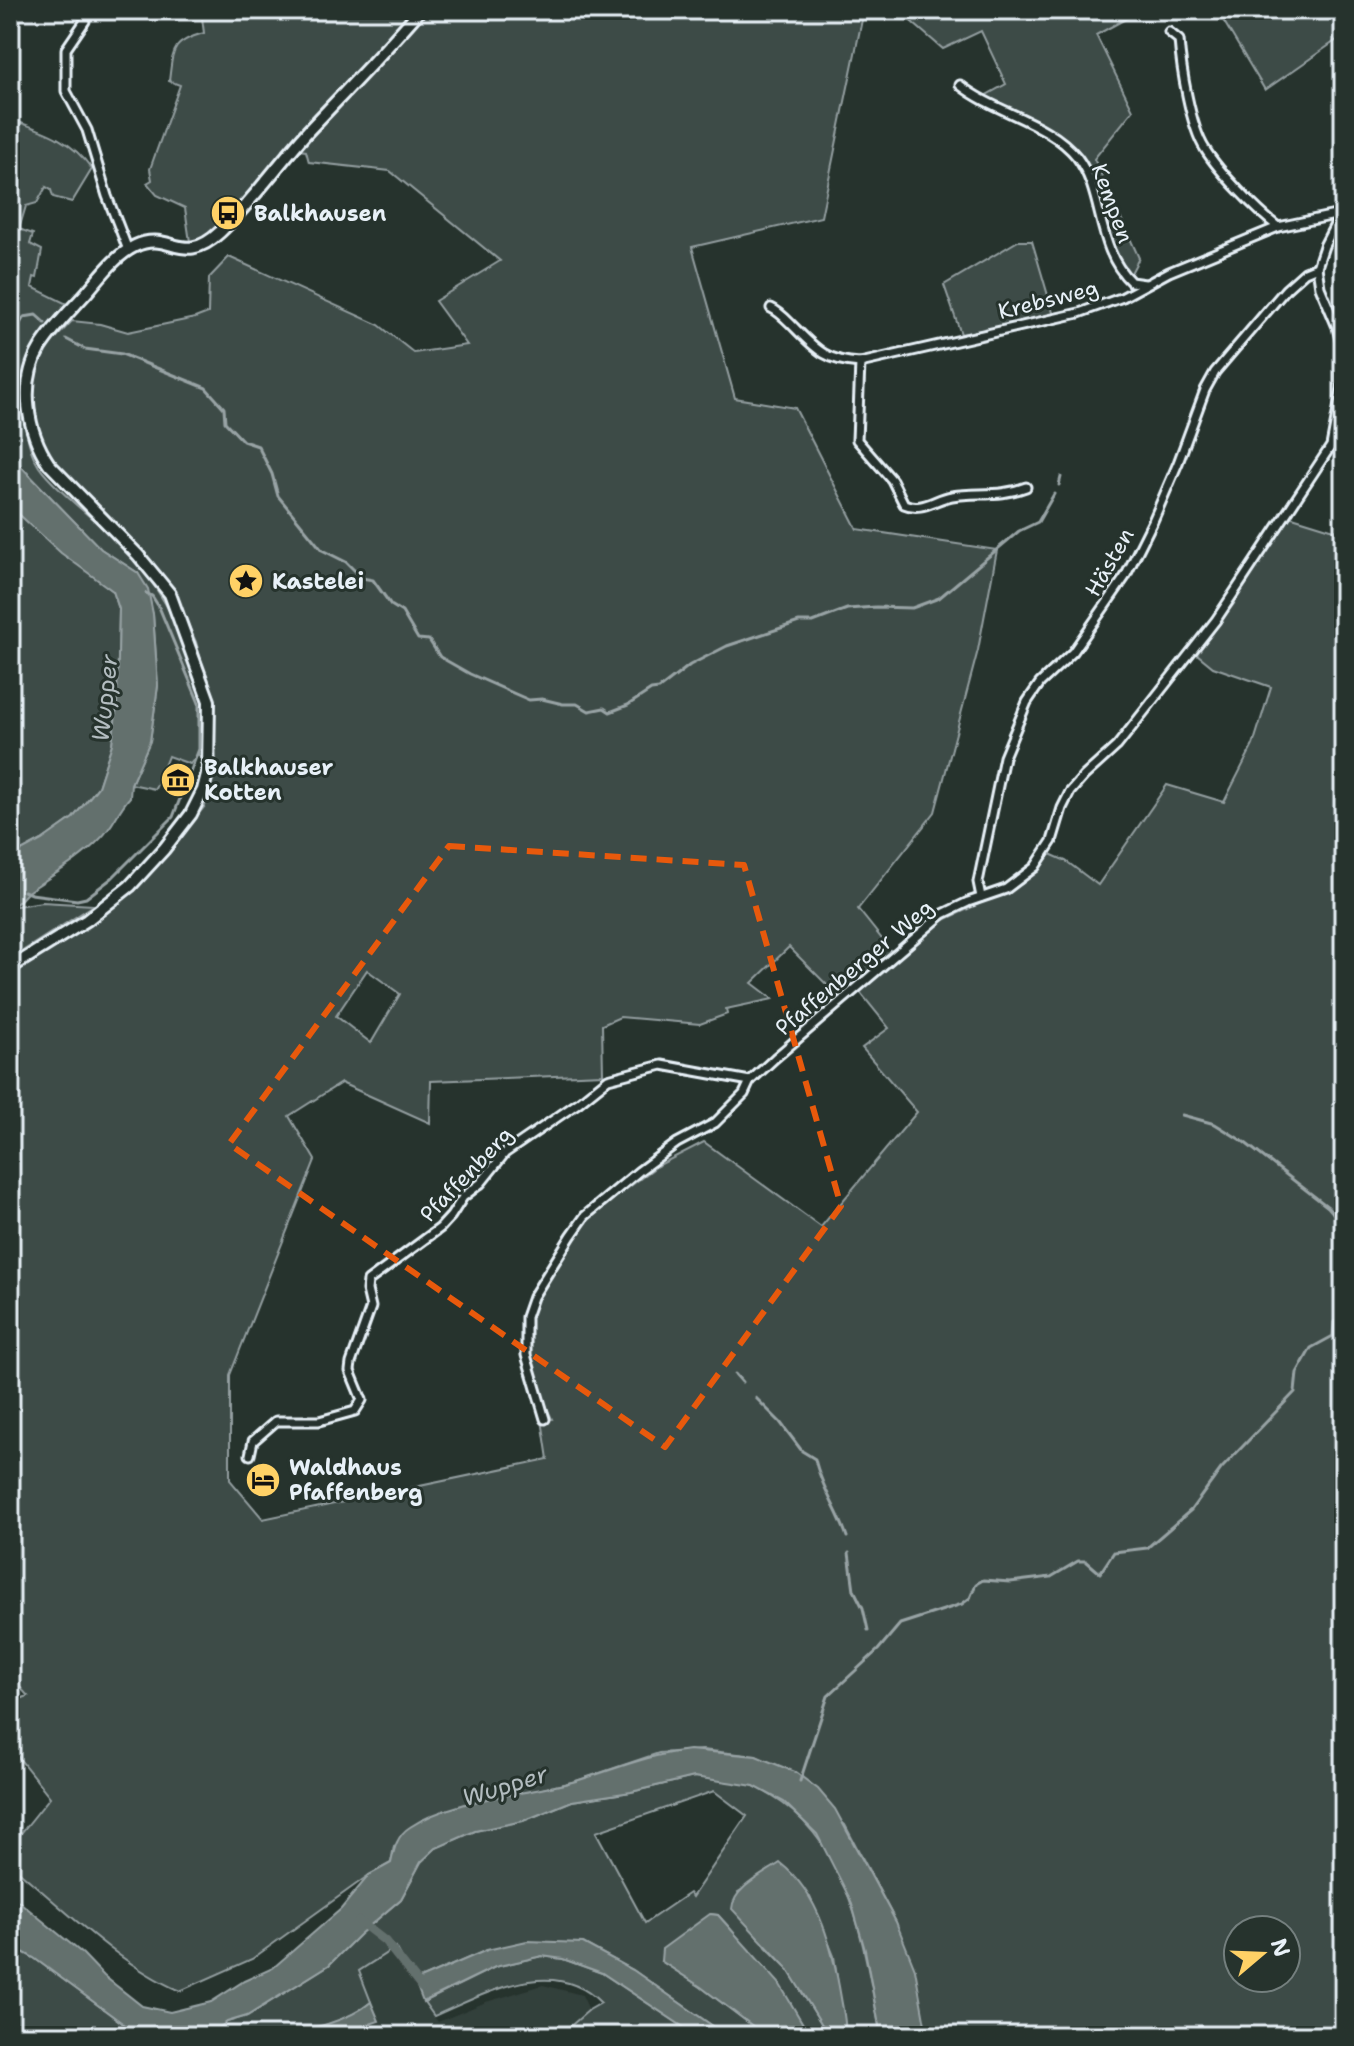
<svg xmlns="http://www.w3.org/2000/svg" width="1354" height="2046" viewBox="0 0 1354 2046" font-family="'Shantell Sans',sans-serif">
<style>
.built{fill:#333f3a}
.green{fill:#3e4b47;stroke:#939ea0;stroke-width:2;fill-rule:evenodd}
.water{fill:#636f6d;stroke:#98a3a5;stroke-width:2}
.lines{fill:none;stroke-linecap:round;stroke-linejoin:round}
.stream{stroke:#98a3a5;stroke-width:3}
.canal{stroke:#636f6d;stroke-width:9}
.street-casing{stroke:#e8f1f8;stroke-width:13}
.secondary-casing{stroke:#e8f1f8;stroke-width:16}
.street{stroke:#26332d;stroke-width:7}
.secondary{stroke:#26332d;stroke-width:10}
.marked{fill:none;stroke:#e8590c;stroke-width:6;stroke-dasharray:16 10;stroke-linejoin:round}
.labels{text-anchor:middle;stroke-width:6;stroke-linejoin:round;paint-order:stroke}
.street-label{font-size:22px;fill:#e8f1f8;stroke:#26332d}
.poi-label{font-size:22px;font-weight:bold;fill:#e8f1f8;stroke:#26332d;text-anchor:start}
.water-label{font-size:24px;font-style:italic;fill:#b3bdc0;stroke:#26332d}
</style>
<rect width="100%" height="100%" fill="#26332d"/>
<filter id="ink" filterUnits="userSpaceOnUse"><feTurbulence type="fractalNoise" baseFrequency=".0125" numOctaves="2"/><feDisplacementMap in="SourceGraphic" scale="16" xChannelSelector="R" yChannelSelector="G"/><feConvolveMatrix kernelMatrix="1 2 1 2 8 2 1 2 1" color-interpolation-filters="sRGB"/></filter>
<g filter="url(#ink)">
<polygon class="built" points="396,1947 426,2001 424,2002 438,2022 486,2002 543,1985 582,1995 589,2010 559,2036 374,2036 370,2023 379,2022 359,1971"/>
<g class="green">
<path d="M201,10H412L222,225L200,241L190,242L185,208L157,195L147,183L152,180L150,169L180,85L169,81C173,50 171,42 204,33Z"/>
<path d="M426,10H864L821,217L692,247L735,398L795,408L857,529L997,550L978,650L935,812L858,909L898,959L942,921L1022,884L1050,854L1066,861L1098,885L1167,785L1224,802L1253,745L1271,687L1213,667L1197,654L1233,605L1289,516L1344,533V2036H927L896,1922L845,1825L772,1764L756,1756L702,1750L659,1753L576,1781L496,1800L476,1801L394,1846L391,1863L369,1875L252,1959L180,1991C118,1964 62,1907 10,1864V1847L50,1797L10,1747V1703L28,1696L10,1676V973L106,914L144,880L205,806L216,761L212,701L196,642L176,597L144,552L57,466L38,440L32,404L34,374L41,354L72,321L100,324L128,332L195,318L208,313L209,278L229,257L379,325L414,353L467,345L435,301L500,261L390,171L309,162L306,151L299,150ZM789,947L845,1003L860,992L889,1028L862,1048L917,1112L821,1227L704,1142L657,1166L587,1219C574,1233 565,1250 555,1266C546,1280 532,1300 529,1316C521,1352 537,1388 552,1419L542,1420L548,1459L263,1519L230,1480V1375L315,1160L289,1116L341,1083L430,1123L431,1081L603,1074L602,1025L620,1017L700,1024L727,1014L726,1009L773,999L752,983ZM367,970L400,994L371,1043L336,1016ZM1238,1930H1286V1978H1238Z"/>
<polygon points="898,10 1142,10 1096,35 1133,110 1094,159 1139,258 1130,275 1110,244 1092,176 1082,159 1059,135 983,97 1006,84 981,31 943,49"/>
<polygon points="1217,10 1344,10 1344,35 1265,90"/>
<path d="M10,119C44,131 71,139 92,169L72,202L53,197L51,190L46,187L37,203L26,206L19,229L33,234L30,244L42,250L37,278L34,277L32,287L69,305C60,315 48,325 41,337C21,369 17,442 43,472C70,504 108,528 135,560C166,597 188,644 201,690C205,706 212,736 202,750C199,755 194,759 190,764L168,756L155,789L131,784L150,741L158,686L153,614L138,573L101,549L10,455Z"/>
<polygon points="1018,241 1032,241 1054,316 961,334 944,285"/>
<polygon points="10,506 61,552 113,591 119,609 117,706 112,744 98,787 73,818 42,840 10,857"/>
<polygon points="42,902 94,905 10,959 10,907"/>
<path d="M694,1777C710,1778 739,1780 754,1786C759,1788 765,1792 770,1795C854,1845 863,1948 881,2036H845L834,1956L810,1897L756,1881L738,1892L766,1947L787,1968L829,2036H810L786,1996L728,1926L718,1915L711,1914L661,1961L701,1987L766,2036H727L633,1970L583,1943L487,1950L415,1981L396,1947L359,1971L371,2002C337,2031 253,2044 210,2035L227,2022L247,2016L329,1965L360,1934L401,1899L421,1862L436,1848L475,1831L523,1821L572,1801L631,1792ZM714,1791L747,1816L692,1897L689,1893L645,1923L596,1832Z"/>
<polygon points="10,1945 34,1958 140,2036 10,2036"/>
<path d="M542,1956L563,1959L602,1973L697,2036H559L589,2010L601,2003C554,1954 485,1994 434,2016L424,2002L495,1967Z"/>
</g>
<g class="water">
<path d="M10,455L101,549L138,573L148,589L153,614L158,686L150,741L131,784L130,797C118,810 114,825 101,838C80,860 54,874 29,891C22,897 19,904 10,907V857L42,840L73,818L98,787L112,744L117,706L119,609L113,591L61,553L10,506Z"/>
<path d="M689,1750L756,1756L795,1772L818,1789L835,1809L896,1922L915,1969L927,2036H881L865,1950L851,1901L817,1834L784,1802L754,1786L694,1777L631,1792L572,1801L523,1821L475,1831L436,1848L421,1862L401,1899L360,1934L329,1965L247,2016L227,2022L211,2034L217,2036H140L34,1958L10,1945V1894L83,1954L104,1976L142,2006L170,2012L211,2002L244,1981L273,1968L341,1909L369,1875L391,1863C394,1849 397,1835 410,1827C455,1797 524,1796 576,1781C616,1769 647,1755 689,1750Z"/>
<path d="M780,1863C820,1894 833,1950 841,1998C843,2011 847,2024 845,2036H829L787,1968L732,1909C733,1888 764,1874 780,1863Z"/>
<polygon points="710,1914 718,1915 779,1983 810,2036 766,2036 701,1987 661,1961 662,1949"/>
<polygon points="527,1941 583,1943 633,1970 727,2036 697,2036 602,1973 563,1959 542,1956 495,1967 423,2002 415,1981 487,1950"/>
<path d="M371,2002L379,2021L334,2036H275C306,2030 346,2023 371,2002Z"/>
</g>
<g class="lines">
<g class="stream">
<polyline points="10,334 16,330 24,317 36,315 45,323"/>
<polyline points="66,339 85,349 122,354 206,388 224,408 225,422 243,441 258,446 272,474 278,496 322,550 346,562 362,578 373,580 391,605 402,612 418,639 429,640 440,657 470,674 529,700 542,699 563,704 577,704 589,711 604,708 610,712 628,705 651,690 659,689 690,665 727,646 799,622 813,622 847,609 876,607 912,608 939,598 1019,531 1038,522 1054,494"/>
<polyline points="1059,485 1061,477"/>
<polyline points="1336,615 1344,625"/>
<polyline points="24,891 31,894 77,900 86,898 112,878 173,817 199,749 199,703 159,607 152,596 146,593"/>
<polyline points="1182,1115 1215,1124 1244,1142 1328,1207 1344,1226"/>
<polyline points="735,1374 742,1382"/>
<path d="M756,1398L780,1422L802,1451L815,1459C821,1487 838,1510 847,1537"/>
<polyline points="849,1553 854,1590 863,1608 868,1630"/>
<polyline points="800,1781 828,1696 878,1650 900,1624 962,1604 970,1598 976,1584 983,1580 1010,1582 1051,1577 1078,1561 1086,1561 1100,1573 1114,1552 1147,1548 1191,1510 1221,1469 1295,1392 1297,1373 1311,1348 1333,1336 1334,1322 1344,1317"/>
</g>
<polyline class="canal" points="359,1921 385,1941 422,1988"/>
<g class="street-casing">
<g id="street">
<polyline points="85,10 85,21 66,49 66,91 87,130 107,196 128,250"/>
<path d="M1169,32L1179,40C1181,67 1190,126 1205,149C1219,172 1257,211 1278,227"/>
<path d="M960,85C995,113 1048,121 1077,157C1105,194 1095,248 1131,282L1145,284"/>
<path d="M771,308C778,311 784,317 790,323C815,348 824,361 860,363L1079,313L1123,297L1169,272L1278,227L1340,214"/>
<path d="M860,363L857,440L892,480L904,504C922,512 934,499 952,496C978,492 1001,497 1026,487"/>
<polyline points="981,897 978,882 1004,757 1027,702 1040,683 1073,652 1125,577 1153,521 1178,463 1205,390 1215,372 1286,289 1305,272 1317,267"/>
<polyline points="545,1419 526,1355 526,1317 533,1297 571,1236 585,1216 639,1171 677,1143 715,1123 744,1094 750,1081 775,1058 943,914 968,902 1006,889 1035,867 1052,841 1062,808 1070,792 1084,776 1117,746 1216,620 1331,446 1342,388 1342,348 1337,327 1320,287 1317,267 1324,246 1344,207"/>
<polyline points="250,1455 253,1441 276,1421 319,1421 355,1411 362,1400 350,1371 351,1363 371,1307 367,1290 368,1281 440,1228 451,1216 463,1197 481,1183 505,1153 578,1103 608,1079 662,1065 750,1081"/>
</g>
</g>
<g class="secondary-casing">
<path id="secondary" d="M10,968L87,920L130,886L164,849L191,814L203,790L208,770L209,701L170,594L138,555L49,464C27,432 19,383 40,348C53,327 71,310 87,292C101,276 116,255 135,246C170,229 182,268 220,232C252,202 278,164 308,131C346,91 384,52 420,10"/>
</g>
<use href="#street" class="street"/>
<use href="#secondary" class="secondary"/>
</g>
</g>
<path class="marked" d="M449,846L744,865L841,1206L665,1447L229,1144Z"/>
<defs>
<g id="bus-disc" transform="scale(1.8)"><circle r="9.5" fill="#ffd166" stroke="#26332d"/><path d="M-5-6H5V4H4V6H2V4H-2V6H-4V4H-5ZM-3.5-4V0h7V-4ZM-3.5 1.2v1.5H-2V1.2ZM2 1.2v1.5H3.5V1.2Z" fill="#111"/></g>
<g id="sight-disc" transform="scale(1.8)"><circle r="9.5" fill="#ffd166" stroke="#26332d"/><path d="M0-6L1.8-2.2L6-1.7L2.9 1.2L3.7 5.4L0 3.3L-3.7 5.4L-2.9 1.2L-6-1.7L-1.8-2.2Z" fill="#111"/></g>
<g id="museum-disc" transform="scale(1.8)"><circle r="9.5" fill="#ffd166" stroke="#26332d"/><path d="M0-6L6-3V-2H-6V-3ZM-5-1h2V3h-2ZM-1-1h2V3h-2ZM3-1h2V3H3ZM-6 4H6V6H-6Z" fill="#111"/></g>
<g id="hotel-disc" transform="scale(1.8)"><circle r="9.5" fill="#ffd166" stroke="#26332d"/><path d="M-6-4.5h1.5V1H6V5H4.5V3h-9V5H-6ZM-4 0a1.8 1.8 0 1 1 3.6 0ZM.5 0V-2.5h3Q6-2.5 6 0Z" fill="#111"/></g>
</defs>
<g fill-rule="evenodd">
<use href="#bus-disc" x="228" y="213"/>
<use href="#sight-disc" x="246" y="581"/>
<use href="#museum-disc" x="178" y="780"/>
<use href="#hotel-disc" x="263" y="1480"/>
</g>
<g class="labels">
<g class="street-label">
<text transform="translate(1113 203) rotate(70)" y="8">Kempen</text>
<text transform="translate(1048 299) rotate(-14)" y="8">Krebsweg</text>
<text transform="translate(1109 562) rotate(-60)" y="8">Hästen</text>
<text transform="translate(854 967) rotate(-40)" y="8">Pfaffenberger Weg</text>
<text transform="translate(466 1174) rotate(-46)" y="8">Pfaffenberg</text>
</g>
<g class="poi-label">
<text x="254" y="221">Balkhausen</text>
<text x="272" y="589">Kastelei</text>
<text x="204" y="775">Balkhauser<tspan x="204" dy="25">Kotten</tspan></text>
<text x="289" y="1475">Waldhaus<tspan x="289" dy="25">Pfaffenberg</tspan></text>
</g>
<g class="water-label">
<text transform="translate(105 698) rotate(-84)" y="8">Wupper</text>
<text transform="translate(505 1786) rotate(-17)" y="8">Wupper</text>
</g>
</g>
<rect width="1354" height="2046" fill="none" stroke="#26332d" stroke-width="40"/>
<rect x="20" y="20" width="1314" height="2006" fill="none" stroke="#e8f1f8" stroke-width="3" filter="url(#ink)"/>
<g transform="translate(1262 1954) rotate(71)"><circle r="38" fill="#26332d" stroke="#747f7e" stroke-width="2"/>
<path d="M0-6L14 30L0 20L-14 30Z" fill="#ffd166"/>
<text y="-12" font-size="22" font-weight="bold" text-anchor="middle" fill="#e8f1f8">N</text>
</g>
</svg>
